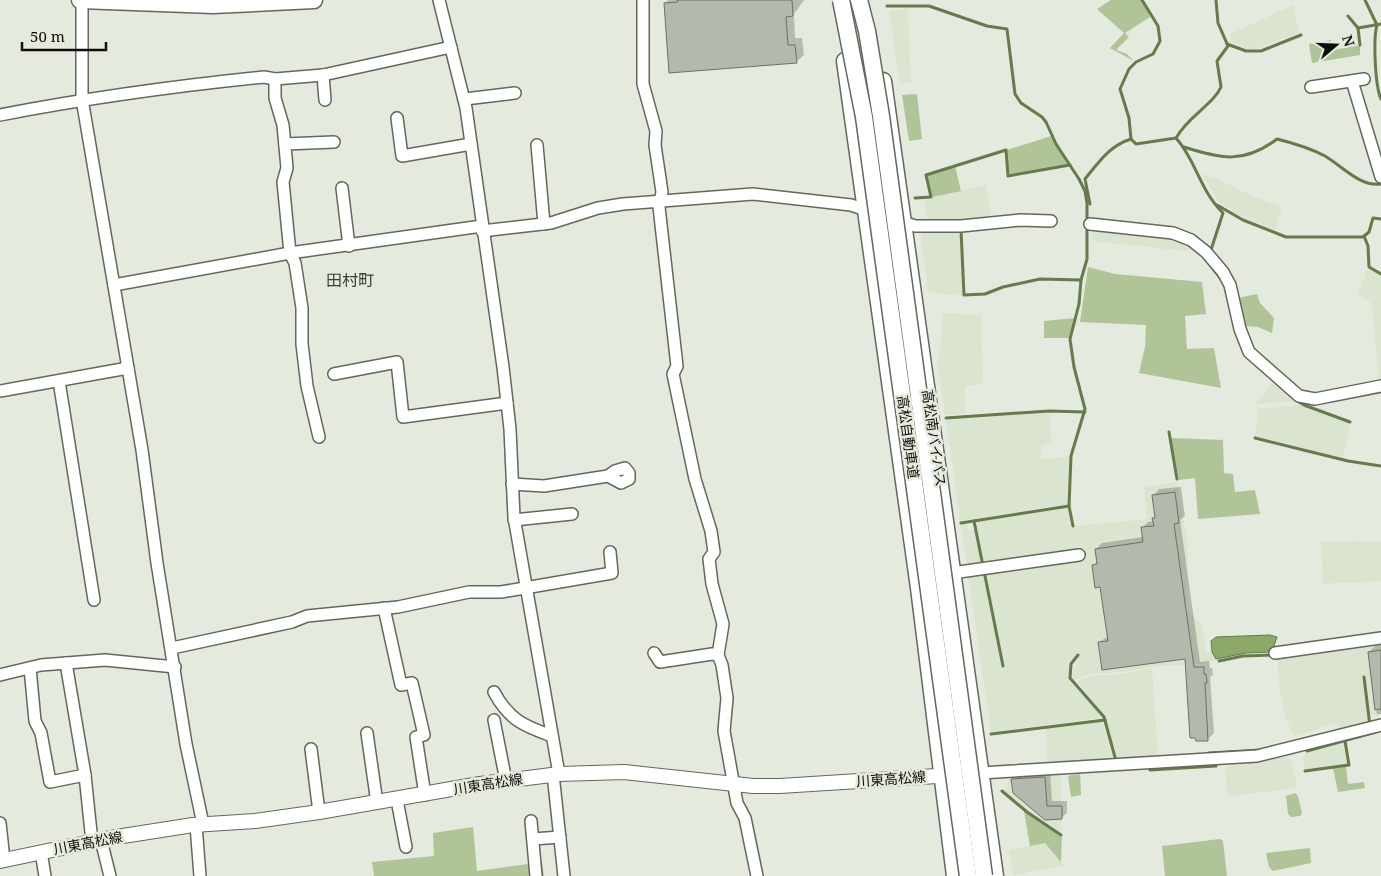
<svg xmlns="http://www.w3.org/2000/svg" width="1381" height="876" viewBox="0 0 1381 876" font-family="'Noto Serif','Noto Sans JP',serif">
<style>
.built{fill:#dae4cf}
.green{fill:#b0c498}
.water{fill:#8ca967;stroke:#667a4b}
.shadow{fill:#0003}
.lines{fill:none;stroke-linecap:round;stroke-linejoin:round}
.stream{stroke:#667a4b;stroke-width:3}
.building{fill:#b3b9ac;stroke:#6b7165}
.minor-casing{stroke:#62685c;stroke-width:14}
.major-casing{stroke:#62685c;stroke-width:16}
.highway-casing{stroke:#62685c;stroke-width:19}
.minor{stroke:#fff;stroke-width:11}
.major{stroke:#fff;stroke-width:14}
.highway{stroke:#fff;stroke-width:16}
.highway-bridge-casing{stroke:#62685c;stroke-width:19;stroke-linecap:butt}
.highway-bridge{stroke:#fff;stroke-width:16}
.labels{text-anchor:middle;stroke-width:5;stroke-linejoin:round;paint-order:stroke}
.street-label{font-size:14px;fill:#0c0e0a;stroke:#e4eadd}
.quarter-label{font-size:16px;fill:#3b4036;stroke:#e4eadd}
</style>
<rect width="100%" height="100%" fill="#e4eadd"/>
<g class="built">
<polygon points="1293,5 1299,33 1256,49 1248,49 1232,42 1230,38 1230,34"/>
<polygon points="908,9 911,82 900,83 889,11"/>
<polygon points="1202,175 1215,178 1254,197 1282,207 1275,230 1237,214 1220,203"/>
<polygon points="986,185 991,219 928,224 924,198"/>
<polygon points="1093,228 1173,236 1192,247 1186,251 1092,241"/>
<polygon points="920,231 960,231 963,296 928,292"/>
<polygon points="1368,268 1381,275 1381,380 1379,380 1372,304 1358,294"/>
<polygon points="943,313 981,315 983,379 982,383 965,387 965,414 945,415 937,359 939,359"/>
<polygon points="1274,381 1294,399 1292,401 1256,404"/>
<polygon points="1303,405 1350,423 1343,459 1255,438 1258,409"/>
<polygon points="1049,412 1052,444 1041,445 1042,459 1070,456 1068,504 960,521 946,419"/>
<polygon points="1177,482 1188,545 1186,609 1202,625 1206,652 1212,652 1217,660 1200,664 1158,666 1122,672 1089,674 1074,680 1072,673 1079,658 1076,656 1070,664 1069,678 1074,686 1098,711 1101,718 991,732 961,524 966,523 968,531 974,529 981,558 975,522 1068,507 1072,526 1147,519 1144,488"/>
<polygon points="1356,541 1381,542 1381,581 1323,584 1321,542"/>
<polygon points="1381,643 1381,715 1371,716 1366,677 1364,677 1370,723 1341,731 1338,723 1294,736 1285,717 1280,690 1277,657"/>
<polygon points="1152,668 1158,756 1117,760 1105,716 1077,681 1089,676 1121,674"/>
<polygon points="1102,721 1113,760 1047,764 1046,727"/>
<polygon points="1344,742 1348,765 1305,771 1303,758 1307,752"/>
<polygon points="1287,757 1291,760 1297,786 1295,788 1232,796 1227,793 1225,767"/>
<polygon points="1061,775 1061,832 1029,811 1005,791 1009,778"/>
<polygon points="1045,843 1064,866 1014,875 1009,850"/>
</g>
<g class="green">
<polygon points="1111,0 1142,0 1150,17 1125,33 1129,37 1116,50 1127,54 1134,61 1110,48 1124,33 1097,9"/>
<polygon points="1331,40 1333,50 1360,45 1360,55 1312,63 1309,44"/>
<polygon points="917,94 922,139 909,141 902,95"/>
<polygon points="1051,136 1068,165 1009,175 1007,150"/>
<polygon points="955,166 961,191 932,197 927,175"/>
<polygon points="1088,267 1115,274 1202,282 1206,314 1185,316 1187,349 1214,348 1221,388 1139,373 1145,347 1146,325 1080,322"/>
<polygon points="1257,294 1260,303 1274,318 1272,333 1258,327 1243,326 1238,298"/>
<polygon points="1075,318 1069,338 1044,338 1044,321"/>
<polygon points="1171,438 1223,440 1224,473 1233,474 1235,492 1255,490 1260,514 1198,519 1195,478 1179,480"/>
<polygon points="1346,766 1348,784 1364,782 1365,788 1338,792 1333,768"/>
<polygon points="1080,774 1081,795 1071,797 1068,777 1071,775"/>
<polygon points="1295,793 1298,796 1302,813 1300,816 1291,817 1288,814 1286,796"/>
<polygon points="1024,811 1062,836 1061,862 1045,843 1030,846"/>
<polygon points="473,827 477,871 542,862 544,876 374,876 372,862 434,856 433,833"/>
<polygon points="1220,839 1223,841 1227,876 1165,876 1162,846"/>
<polygon points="1310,848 1311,863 1273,871 1269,867 1266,853"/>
</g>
<polygon class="water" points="1270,635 1277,637 1272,652 1246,653 1216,659 1212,652 1211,641 1216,637"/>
<g class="shadow">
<polygon points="668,0 804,0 794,14 795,38 802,38 804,55 796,62 665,3"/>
<polygon points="1181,487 1185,516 1180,520 1200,662 1209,661 1210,668 1212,668 1213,675 1210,677 1214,733 1208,739 1186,657 1099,642 1109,636 1101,586 1093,566 1098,561 1096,549 1102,543 1143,537 1142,528 1148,522 1154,521 1156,516 1153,496 1159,489"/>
<polygon points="1377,644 1381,644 1381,714 1377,714 1369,652"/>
<polygon points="1050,771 1052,801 1067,801 1067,813 1061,818 1013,779 1018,773"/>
</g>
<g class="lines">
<g class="stream">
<polyline points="1142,0 1158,26 1160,41 1153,54 1136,62 1129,69 1120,89 1129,118 1131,139 1136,144 1176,138"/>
<path d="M1365,0L1377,25C1373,38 1375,86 1381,99"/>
<polyline points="887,6 929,6 987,26 1007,29 1015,94 1021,103 1042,117 1046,122 1056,144 1079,179 1085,191 1087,203 1087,259 1081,280 1079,304 1070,339 1074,367 1085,409 1071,456 1069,506 1073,526"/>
<polyline points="1348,16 1358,28 1381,24"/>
<polyline points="1358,28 1360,45"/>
<polyline points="1227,44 1246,51 1261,51 1301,35"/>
<path d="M1184,147C1221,159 1244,164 1277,139C1293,143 1310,148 1325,156C1342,166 1360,187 1381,184"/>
<polyline points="915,198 931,197 926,175 1006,150 1008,176 1070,165"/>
<path d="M1090,204L1085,179C1099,162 1109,146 1131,139"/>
<polyline points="1217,205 1243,220 1286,237 1363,237 1369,232 1373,218 1381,219"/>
<polyline points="961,230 964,295 985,294 1003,287 1040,279 1081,280"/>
<polyline points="1364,236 1368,246 1369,267 1381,274"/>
<path d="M1210,253L1223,213C1199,189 1196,160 1176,138C1188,116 1213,105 1221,87L1217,61L1228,46L1218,23L1216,0"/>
<polyline points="1211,266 1221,279"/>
<polyline points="1237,335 1246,356"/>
<polyline points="1296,400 1304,405 1350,422"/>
<polyline points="946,418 1049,411 1085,412"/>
<polyline points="1169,432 1177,479"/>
<polyline points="1255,438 1348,461 1381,466"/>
<polyline points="974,521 1003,666"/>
<polyline points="961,523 1069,506"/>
<polyline points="1078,655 1071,664 1070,678 1104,717 1116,761"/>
<polyline points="1219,661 1243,656 1272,655"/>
<polyline points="1364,677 1370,726"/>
<polyline points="991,734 1105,720"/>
<polyline points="1307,751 1376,732"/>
<polyline points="1209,753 1261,750"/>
<polyline points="1150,770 1216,766"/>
<polyline points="1305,771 1349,765 1345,741"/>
<polyline points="1002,791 1027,812 1061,835"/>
</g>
</g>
<g class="building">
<polygon points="677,0 792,0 793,16 786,17 788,45 795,45 797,63 669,73 664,3 678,2"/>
<polygon points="1175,492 1179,523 1174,524 1194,667 1204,667 1204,674 1206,674 1207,683 1205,683 1208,741 1196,741 1195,738 1190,738 1185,659 1102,670 1098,642 1108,641 1100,587 1095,588 1092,565 1097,564 1095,549 1143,542 1141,527 1154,526 1152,518 1155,518 1152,495"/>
<polygon points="1381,650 1381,709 1375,710 1368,652"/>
<polygon points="1045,777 1047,806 1062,806 1062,819 1045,820 1013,793 1011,779"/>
</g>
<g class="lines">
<g class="minor-casing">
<g id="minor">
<polyline points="82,0 82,99 142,450 157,563 186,744 203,824"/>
<polyline points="439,0 466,108 503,367 510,429 514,517 559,774"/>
<polyline points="643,0 643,84 656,131 655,145 662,192 659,207 677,366 673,374 695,479 711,531 714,552 709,559 712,584 723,624 718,655 722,665 727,698 724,731 737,803 745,818 757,876"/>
<polyline points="323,75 325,100"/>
<polyline points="275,79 275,98 283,125 287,168 283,182 290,253 295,263 302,308 302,344 307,386 319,437"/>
<polyline points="1352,81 1381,177"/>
<polyline points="1311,87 1364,79"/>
<polyline points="465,99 515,93"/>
<path d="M0,115C88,98 175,86 264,77L275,79L323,75L451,47"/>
<polyline points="397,118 402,156 471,144"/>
<polyline points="285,144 334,142"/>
<polyline points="537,145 544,224"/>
<polyline points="342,188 349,246"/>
<polyline points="1090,224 1173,233 1191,240 1206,252 1223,272 1230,285 1240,329 1249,352 1299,396 1315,399 1381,386"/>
<polyline points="482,231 551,223 598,208 623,204 753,194 851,205 915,226 961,226 1020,220 1051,221"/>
<polyline points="114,285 290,253 482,226"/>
<polyline points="334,374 397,362 403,417 507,403"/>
<polyline points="59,381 94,600"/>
<polyline points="0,391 128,368"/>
<polyline points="512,484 544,486 608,476 615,471 625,468 629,473 629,479 621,483 608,476"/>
<polyline points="514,520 572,514"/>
<polyline points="952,573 1079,555"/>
<polyline points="384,608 401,685 412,683 424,735 416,737 425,795"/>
<polyline points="172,648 292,622 307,616 398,607 469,592 501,592 612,573 610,552"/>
<polyline points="654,653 660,662 712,654 718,655"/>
<polyline points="1275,653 1381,638"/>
<polyline points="66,663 85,775 92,842"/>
<polyline points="30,668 35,721 41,733 50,782 85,775"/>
<polyline points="0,675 41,665 105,660 175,667"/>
<path d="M494,692C509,720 524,726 552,736"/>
<polyline points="494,720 506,781"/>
<polyline points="367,733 377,803"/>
<polyline points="311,749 319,812"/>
<polyline points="980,773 1257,756 1381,725"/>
<polyline points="553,774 564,876"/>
<polyline points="397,800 406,847"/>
<polyline points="531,821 536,876"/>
<polyline points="0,823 4,860"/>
<polyline points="196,825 200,876"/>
<polyline points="533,839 560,837"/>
<polyline points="101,840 110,876"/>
<polyline points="41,852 45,876"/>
</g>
</g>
<g class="major-casing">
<polyline id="major" points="0,861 110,838 193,825 255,821 319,812 480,784 559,774 624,772 753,786 780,786 953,775"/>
</g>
<g class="highway-casing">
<g id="highway">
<polyline points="80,0 213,5 314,0"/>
<polyline points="845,61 919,588 955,876"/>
<polyline points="883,81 995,876"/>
</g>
</g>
<use href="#minor" class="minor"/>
<use href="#major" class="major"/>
<use href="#highway" class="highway"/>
<g class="highway-bridge-casing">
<g id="highway-bridge">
<polyline points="841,0 864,117 968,876"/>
<polyline points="859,0 867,31 881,116 984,876"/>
</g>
</g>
<use href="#highway-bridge" class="highway-bridge"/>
</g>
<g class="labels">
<g class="street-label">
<text transform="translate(908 437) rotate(82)" y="5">高松自動車道</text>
<text transform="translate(934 438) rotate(82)" y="5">高松南バイパス</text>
<text transform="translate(891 779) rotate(-4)" y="5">川東高松線</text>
<text transform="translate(488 784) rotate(-9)" y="5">川東高松線</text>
<text transform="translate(88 843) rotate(-11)" y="5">川東高松線</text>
</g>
<g class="quarter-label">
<text x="350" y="286">田村町</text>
</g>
</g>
<g transform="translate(1336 45) rotate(71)" stroke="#e4eadd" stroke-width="4" paint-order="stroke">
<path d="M0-4L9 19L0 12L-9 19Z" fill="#0c0e0a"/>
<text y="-8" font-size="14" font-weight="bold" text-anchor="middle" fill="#0c0e0a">N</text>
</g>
<path d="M22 42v8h84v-8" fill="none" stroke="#0c0e0a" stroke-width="2.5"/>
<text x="30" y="42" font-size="15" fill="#0c0e0a" stroke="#e4eadd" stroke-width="4" paint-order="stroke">50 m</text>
</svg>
